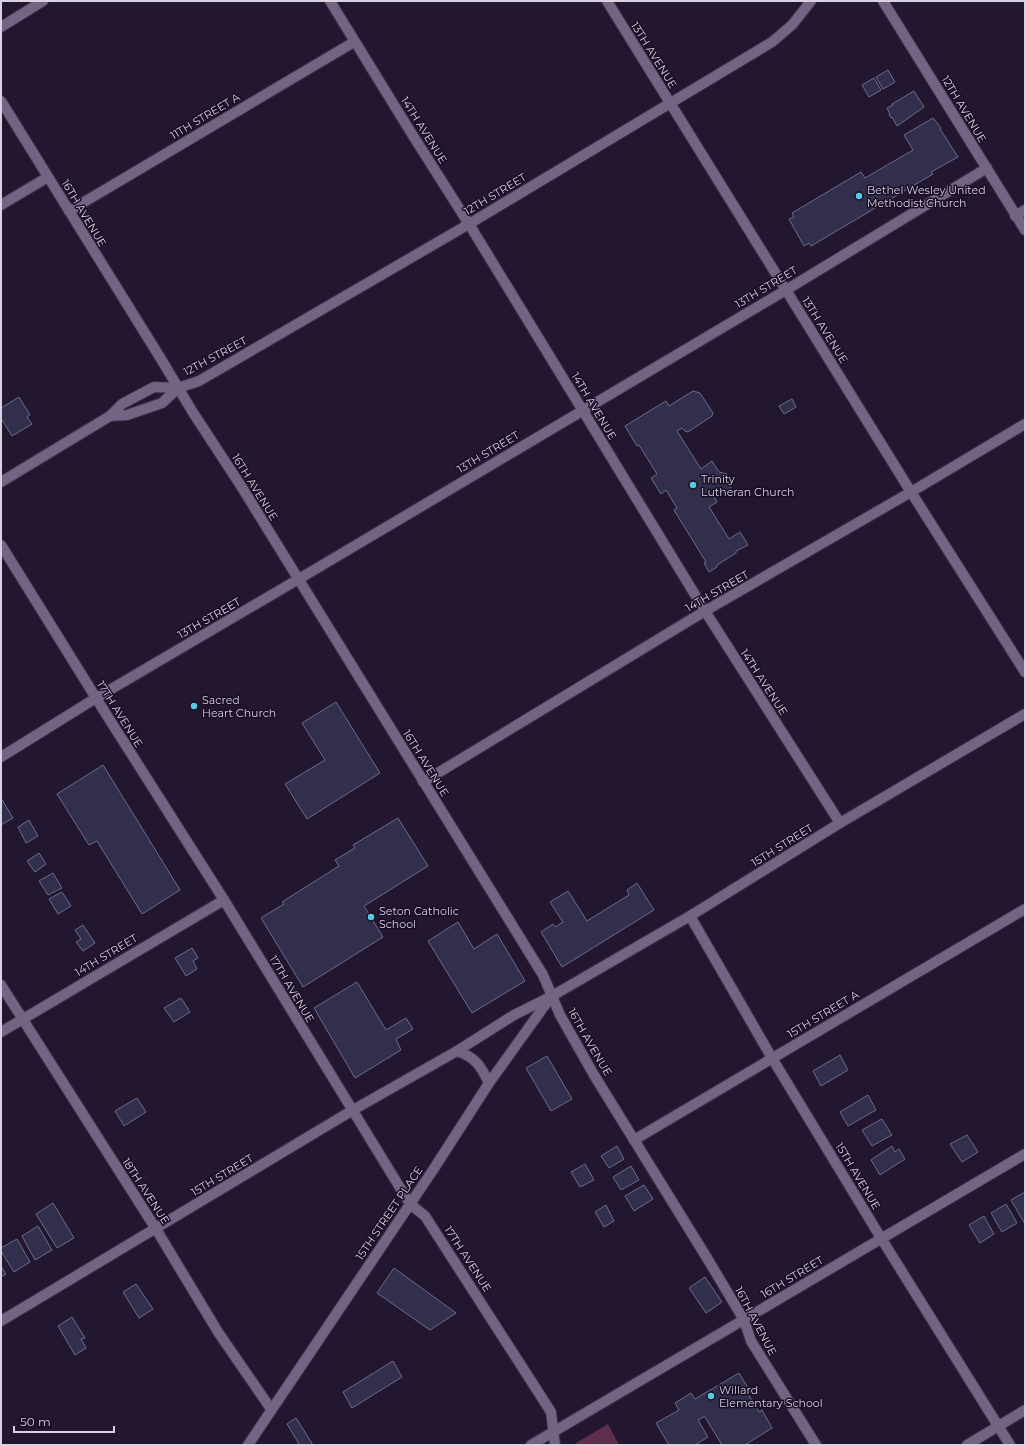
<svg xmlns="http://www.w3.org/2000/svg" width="1026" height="1446" viewBox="0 0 1026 1446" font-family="Montserrat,sans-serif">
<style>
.green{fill:#5f2f4e}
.building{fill:#322f4c;stroke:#6d6c8c}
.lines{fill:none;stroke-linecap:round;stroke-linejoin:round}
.minor-casing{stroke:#393044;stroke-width:12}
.minor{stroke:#726482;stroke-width:10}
.poi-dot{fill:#55cae0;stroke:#190d25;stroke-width:1.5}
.labels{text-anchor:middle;stroke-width:3;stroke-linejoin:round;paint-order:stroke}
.street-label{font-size:11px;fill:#d9d2e3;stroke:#190d25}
.poi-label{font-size:11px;fill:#d9d2e3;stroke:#190d25;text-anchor:start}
</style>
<rect width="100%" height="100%" fill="#23162f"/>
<polygon class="green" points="608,1424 619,1445 577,1445 576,1443"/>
<g class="building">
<polygon points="888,70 895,82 883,89 876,77"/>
<polygon points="874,78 881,90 869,97 862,85"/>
<polygon points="914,91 924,107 897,126 892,117 891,118 889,114 890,114 887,108 893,105 892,104"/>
<polygon points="933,118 941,128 940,129 958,157 931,172 933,174 811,246 809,243 804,246 789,219 794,217 792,213 861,172 865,178 913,150 904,135"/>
<polygon points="693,391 700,393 713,413 712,416 688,432 685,431 682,428 677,431 701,469 712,461 719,472 727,474 731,481 730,489 723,493 714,492 712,493 717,502 709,507 729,539 740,532 748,545 736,551 736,553 717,565 717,567 709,572 704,563 706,562 674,510 677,508 666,490 661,494 651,478 657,474 639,445 637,446 625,426 666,401 669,406"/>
<polygon points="19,397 30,415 27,417 32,424 12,436 1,418 1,408"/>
<polygon points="792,399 796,407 784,414 779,406"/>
<polygon points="336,702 380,773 307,819 285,784 325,760 302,723"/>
<polygon points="103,765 180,890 142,914 97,841 89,845 57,794"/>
<polygon points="1,798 13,818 1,825"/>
<polygon points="398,818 428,866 364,906 383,937 303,987 261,918 284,904 282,902 339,866 335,860 355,848 353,845"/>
<polygon points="29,820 38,836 26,843 18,827"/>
<polygon points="39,853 46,864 35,872 27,861"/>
<polygon points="53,873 62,888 48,895 39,881"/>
<polygon points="637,883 654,910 562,967 541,932 553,924 555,927 563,922 550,902 568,891 587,921 629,895 627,890"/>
<polygon points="62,892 71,906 58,914 49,899"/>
<polygon points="458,922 474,949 497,934 525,981 472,1013 428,941"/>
<polygon points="83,925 95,943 83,951 76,942 81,939 75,930"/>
<polygon points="192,948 198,958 193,961 197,969 186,976 175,958"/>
<polygon points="357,982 386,1030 406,1018 413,1029 396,1039 401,1050 355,1078 314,1008"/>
<polygon points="181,998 190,1012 174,1022 164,1008"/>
<polygon points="840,1055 848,1070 821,1086 813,1071"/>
<polygon points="547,1056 572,1099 551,1111 526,1068"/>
<polygon points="868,1095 876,1110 848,1126 840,1112"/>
<polygon points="137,1098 146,1112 124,1126 115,1111"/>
<polygon points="882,1119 892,1135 872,1146 862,1130"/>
<polygon points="967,1135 978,1152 962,1162 950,1144"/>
<polygon points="617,1146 624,1159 609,1168 601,1156"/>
<polygon points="892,1146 895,1152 899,1149 905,1159 880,1175 871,1160"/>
<polygon points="585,1164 594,1180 580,1187 571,1172"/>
<polygon points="631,1166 639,1180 621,1190 613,1177"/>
<polygon points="644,1185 653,1199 634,1211 625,1196"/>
<polygon points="1025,1192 1025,1224 1011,1200"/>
<polygon points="53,1203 74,1238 57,1248 36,1214"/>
<polygon points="1006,1204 1017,1223 1002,1232 991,1213"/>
<polygon points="606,1205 614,1221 604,1227 595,1212"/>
<polygon points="984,1216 994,1234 980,1243 969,1225"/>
<polygon points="38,1226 52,1250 35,1260 22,1236"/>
<polygon points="17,1239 30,1262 14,1272 1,1251 1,1248"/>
<polygon points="1,1266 6,1274 1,1277"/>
<polygon points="394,1268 456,1313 430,1330 377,1293"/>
<polygon points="705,1277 722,1302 706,1313 689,1288"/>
<polygon points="136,1284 153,1309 139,1318 123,1292"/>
<polygon points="72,1317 85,1338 81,1339 86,1348 75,1355 58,1326"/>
<polygon points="393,1361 402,1377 352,1408 343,1392"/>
<polygon points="739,1373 750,1391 747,1392 759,1412 762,1410 772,1428 745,1445 722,1445 705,1417 703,1417 698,1420 708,1437 695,1445 669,1445 656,1423 679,1410 675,1403 691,1393 695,1399"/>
<polygon points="296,1418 313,1445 297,1445 299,1444 287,1424"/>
</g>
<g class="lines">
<g class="minor-casing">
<g id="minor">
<polyline points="330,1 410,131 469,224 705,611 840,823"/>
<polyline points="607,1 911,492 1025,672"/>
<polyline points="883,1 1025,230"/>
<polyline points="1,27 43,1"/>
<polyline points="1,101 161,359 192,411 241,486 543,975 560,1015 594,1075 707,1258 744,1320 751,1341 816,1445"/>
<polyline points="1,205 48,177"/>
<polyline points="69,211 354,42"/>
<polyline points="1015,216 1025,210"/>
<polyline points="110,416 127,415 162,403 178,388"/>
<polyline points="1,482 110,416 122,404 154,387 178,388 199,381 469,224 772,42 792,25 811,1"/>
<polyline points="1,545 106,714 224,900 410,1204 425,1216 551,1412 555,1445"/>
<polyline points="1,757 96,698 314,570 786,290 987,168"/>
<polyline points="423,782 705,611 911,492 1025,424"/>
<polyline points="690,916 772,1058 881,1238 1010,1445"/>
<polyline points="1,985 156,1229 218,1332 271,1409"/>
<polyline points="1,1032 224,900"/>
<path d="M457,1051C475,1057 481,1066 489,1083"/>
<polyline points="634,1140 1025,909"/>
<polyline points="1,1321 353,1110 457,1051 514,1015 552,996 690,916 840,823 1025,714"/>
<polyline points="248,1445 433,1170 489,1083 550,998"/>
<polyline points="531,1445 1025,1154"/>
<polyline points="967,1445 1025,1410"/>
</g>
</g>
<use href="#minor" class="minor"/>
</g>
<g class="poi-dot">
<circle cx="859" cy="196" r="4"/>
<circle cx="693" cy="485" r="4"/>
<circle cx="194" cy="706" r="4"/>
<circle cx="371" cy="917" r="4"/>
<circle cx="711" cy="1396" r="4"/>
</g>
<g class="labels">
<g class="street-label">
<text transform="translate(654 55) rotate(58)" y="4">13TH AVENUE</text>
<text transform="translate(964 109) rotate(59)" y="4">12TH AVENUE</text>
<text transform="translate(205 116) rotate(-31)" y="4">11TH STREET A</text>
<text transform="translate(424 130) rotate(58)" y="4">14TH AVENUE</text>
<text transform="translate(495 194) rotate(-31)" y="4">12TH STREET</text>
<text transform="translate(84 213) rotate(59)" y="4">16TH AVENUE</text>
<text transform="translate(766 287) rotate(-31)" y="4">13TH STREET</text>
<text transform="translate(825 330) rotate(58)" y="4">13TH AVENUE</text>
<text transform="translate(215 356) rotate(-28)" y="4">12TH STREET</text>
<text transform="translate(594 406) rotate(59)" y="4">14TH AVENUE</text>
<text transform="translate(488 452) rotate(-31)" y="4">13TH STREET</text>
<text transform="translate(255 487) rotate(58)" y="4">16TH AVENUE</text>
<text transform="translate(717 591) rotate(-30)" y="4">14TH STREET</text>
<text transform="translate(209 618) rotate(-30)" y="4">13TH STREET</text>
<text transform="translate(764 682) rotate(57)" y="4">14TH AVENUE</text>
<text transform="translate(120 714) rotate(58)" y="4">17TH AVENUE</text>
<text transform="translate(426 763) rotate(58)" y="4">16TH AVENUE</text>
<text transform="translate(782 845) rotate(-32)" y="4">15TH STREET</text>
<text transform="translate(106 955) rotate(-31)" y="4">14TH STREET</text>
<text transform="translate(292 989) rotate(59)" y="4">17TH AVENUE</text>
<text transform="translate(823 1014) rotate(-31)" y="4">15TH STREET A</text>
<text transform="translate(590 1042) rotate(60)" y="4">16TH AVENUE</text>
<text transform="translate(222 1175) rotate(-31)" y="4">15TH STREET</text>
<text transform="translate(858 1176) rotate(59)" y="4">15TH AVENUE</text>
<text transform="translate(146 1191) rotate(57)" y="4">18TH AVENUE</text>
<text transform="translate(389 1213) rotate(-56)" y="4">15TH STREET PLACE</text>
<text transform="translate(468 1259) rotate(57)" y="4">17TH AVENUE</text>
<text transform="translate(792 1277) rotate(-31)" y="4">16TH STREET</text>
<text transform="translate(756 1321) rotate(62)" y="4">16TH AVENUE</text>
</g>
<g class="poi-label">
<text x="867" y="194">Bethel Wesley United<tspan x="867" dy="13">Methodist Church</tspan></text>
<text x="701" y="483">Trinity<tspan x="701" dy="13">Lutheran Church</tspan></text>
<text x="202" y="704">Sacred<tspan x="202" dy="13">Heart Church</tspan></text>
<text x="379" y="915">Seton Catholic<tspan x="379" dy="13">School</tspan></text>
<text x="719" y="1394">Willard<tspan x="719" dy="13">Elementary School</tspan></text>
</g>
</g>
<rect width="1026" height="1446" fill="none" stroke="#d9d2e3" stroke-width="4"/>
<path d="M14 1426v6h100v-6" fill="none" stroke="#d9d2e3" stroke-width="2"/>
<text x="20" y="1426" font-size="12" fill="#d9d2e3" stroke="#190d25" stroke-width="3" paint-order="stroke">50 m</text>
</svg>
